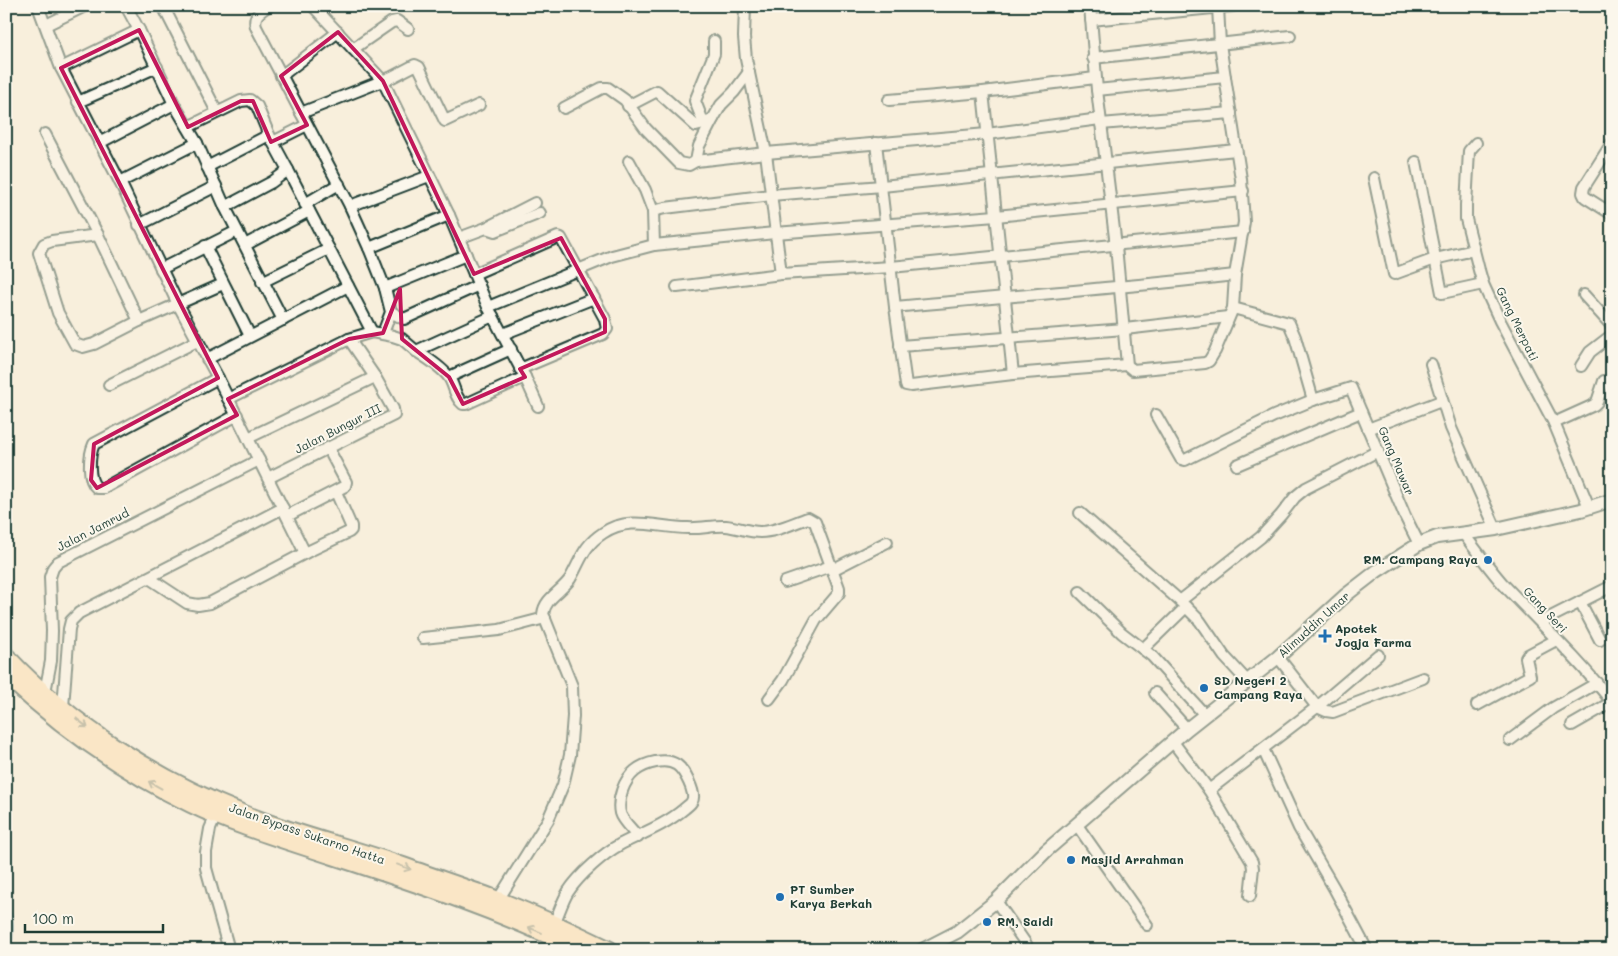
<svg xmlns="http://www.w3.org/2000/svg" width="1618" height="956" viewBox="0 0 1618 956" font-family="Mali,sans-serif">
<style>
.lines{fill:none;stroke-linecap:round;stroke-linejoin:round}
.stream{stroke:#639ea4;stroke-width:2.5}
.minor-casing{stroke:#1f3d34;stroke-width:14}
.tertiary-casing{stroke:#1f3d34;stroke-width:16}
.trunk-casing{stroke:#1f3d34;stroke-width:20}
.minor{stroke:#fbf7ec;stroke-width:10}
.tertiary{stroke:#fbf7ec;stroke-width:12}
.trunk{stroke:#fddcac;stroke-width:16}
.oneway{stroke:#8e8c70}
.marked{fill:none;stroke:#c2185b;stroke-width:4;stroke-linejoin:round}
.poi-dot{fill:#1f6fb2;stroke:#fbf7ec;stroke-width:2}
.labels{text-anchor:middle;stroke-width:4;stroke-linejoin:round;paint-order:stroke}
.street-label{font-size:12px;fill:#1f3d34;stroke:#fbf7ec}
.poi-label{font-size:12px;font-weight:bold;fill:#1f3d34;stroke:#fbf7ec;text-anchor:start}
</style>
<rect width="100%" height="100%" fill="#f8efdc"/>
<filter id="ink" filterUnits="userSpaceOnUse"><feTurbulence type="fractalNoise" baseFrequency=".02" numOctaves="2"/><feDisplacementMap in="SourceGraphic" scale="10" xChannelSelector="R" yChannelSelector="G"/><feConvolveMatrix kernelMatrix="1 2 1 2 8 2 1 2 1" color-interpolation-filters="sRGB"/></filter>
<g filter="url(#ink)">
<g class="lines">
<path class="stream" d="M6,905C16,917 12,935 11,950"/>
<g class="minor-casing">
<g id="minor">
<polyline points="38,6 61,68 120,182 178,304 218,378 305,553"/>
<polyline points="126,6 139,30 174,104 197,143 225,207 283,320"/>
<polyline points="163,6 217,112"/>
<path d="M268,6C259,12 253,16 256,27L350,206L369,248L385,288L391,312L383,333"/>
<polyline points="313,6 383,81 449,215 488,307 525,377 538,406"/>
<polyline points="745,6 744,37 746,59 766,153 781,274"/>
<polyline points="1090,6 1097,90 1116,246 1127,365 1133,370 1205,363 1209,361 1215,351 1233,308 1235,275 1244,222 1241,179 1225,77 1220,44 1218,7"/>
<polyline points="1091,20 1233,6"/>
<polyline points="46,25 85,6"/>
<polyline points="353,49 392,22 397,21 408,29"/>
<polyline points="1093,58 1290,36"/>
<polyline points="61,68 139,30"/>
<polyline points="281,76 338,32"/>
<polyline points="1097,90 1225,77"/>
<polyline points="983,92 1013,374"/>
<polyline points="889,100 983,92 1095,78"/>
<polyline points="78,102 157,67"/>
<polyline points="628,106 657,91 696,126 704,124 713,119"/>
<polyline points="564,108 602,88 608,88 625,100 646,129 679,163 689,165 696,161 766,153 987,134 1100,119"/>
<polyline points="301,113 392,77 415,65 419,67 445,121 479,105"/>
<polyline points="704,124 695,101 714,54 714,41"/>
<polyline points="1101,124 1231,113"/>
<polyline points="188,127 241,101 250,100 257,106 269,135 207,167"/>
<polyline points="45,134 98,235 139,321"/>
<polyline points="269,135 288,170"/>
<polyline points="273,142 307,125"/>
<polyline points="99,143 174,104"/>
<polyline points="876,143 895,307 906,385 911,386 1013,374 1127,365"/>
<polyline points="1476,143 1469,151 1466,205 1466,219 1479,270 1483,284 1500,321 1554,423 1589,507"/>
<polyline points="1612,143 1584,187 1583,193 1585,197 1612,214"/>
<polyline points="629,161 645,190 653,211"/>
<polyline points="696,161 699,146 713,119 721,105 734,92 749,72"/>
<polyline points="1416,162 1442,293 1483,284"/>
<polyline points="1374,178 1394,274 1435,259 1474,250"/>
<polyline points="120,182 197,143"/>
<polyline points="305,204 339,184"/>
<polyline points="350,206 429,176"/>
<polyline points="225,207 272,182 288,170 372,332"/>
<polyline points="139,225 216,186"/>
<polyline points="486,228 495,231 540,213"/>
<polyline points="98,235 52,241 44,244 39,253 58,313 75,344 83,347 94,344 139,321 223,284"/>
<polyline points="459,238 486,228 535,203"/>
<polyline points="245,245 309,211"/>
<polyline points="654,245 653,211 665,208 771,195 882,186 1236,150"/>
<polyline points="205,246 250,336"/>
<polyline points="369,248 449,215"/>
<polyline points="161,269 237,231"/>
<polyline points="474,274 558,237 561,238 605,319 607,329 603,334 520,369"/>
<polyline points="262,282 329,249"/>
<polyline points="677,287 781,274 891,267 1243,232"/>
<polyline points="385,288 466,255"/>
<polyline points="1584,295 1612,326"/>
<polyline points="488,307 612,256 654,245 775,233 996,216 1243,191"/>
<path d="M895,307C1008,296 1122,288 1235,275"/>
<polyline points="1233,308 1289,323 1295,337 1313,400"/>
<polyline points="391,312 404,319 479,285"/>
<polyline points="503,334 594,298"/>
<polyline points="900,346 1125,329 1228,317"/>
<path d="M416,351C427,358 440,366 448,376C455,385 454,397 463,404H466L525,377"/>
<polyline points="207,359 348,286"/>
<polyline points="1431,364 1451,428 1496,529"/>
<polyline points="1581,366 1590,352 1612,335"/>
<polyline points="449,377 511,349"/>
<path d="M218,378L94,444C89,455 87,480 97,488H104L237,415"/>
<polyline points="109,385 197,341"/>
<polyline points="228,399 349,339 372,332 393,336 402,339 416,351 493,316"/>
<polyline points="1156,415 1181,459 1185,460 1274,416 1313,400 1351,388 1405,516 1419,544"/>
<polyline points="1554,423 1594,405 1597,402 1604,381"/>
<polyline points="1368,429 1441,401"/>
<polyline points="248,438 375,377"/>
<polyline points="1237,465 1361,412"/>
<polyline points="268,478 394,415 393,409 375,377 349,339"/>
<polyline points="1080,513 1180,601 1200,621 1224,656 1247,681"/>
<polyline points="287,516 345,486 346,482 328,448"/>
<path d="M1463,533C1476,550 1489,568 1503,584C1540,623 1579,660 1612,702"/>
<polyline points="832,570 887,542"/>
<polyline points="149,578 187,603 198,605 210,603 305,553 349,532 351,530 351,526 336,492"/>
<polyline points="785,582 831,566"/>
<polyline points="1080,592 1122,633 1152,656 1205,715"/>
<polyline points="1180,601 1261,537 1281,515 1295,497 1306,488 1378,451"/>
<polyline points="1580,602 1600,640"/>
<polyline points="1541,622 1612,586"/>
<polyline points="423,638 499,630 545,618"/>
<polyline points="1143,649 1186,607"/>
<polyline points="1378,655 1317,707 1326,711 1333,712 1423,678"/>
<polyline points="45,692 51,661 52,631 50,577 53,568 58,562 259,460"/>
<polyline points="1155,693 1187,729"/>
<polyline points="1477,705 1530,676 1526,658 1528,655 1556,640"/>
<polyline points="63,707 69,629 71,621 79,613 283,508"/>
<polyline points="1572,725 1612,702"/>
<polyline points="1510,740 1553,708 1597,683"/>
<polyline points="1173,742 1209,790 1252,862 1253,868 1250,896"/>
<polyline points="1263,749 1299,828 1334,888 1367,950"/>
<polyline points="1209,790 1317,707 1278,657"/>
<polyline points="216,815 210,829 206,852 206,868 229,950"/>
<polyline points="1077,825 1147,925"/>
<path d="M498,900L548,820L563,785L570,755L573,716L572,686L543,614C545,598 561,592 570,579C581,560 583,546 603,533C630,515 658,528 688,528C701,529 714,525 726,526C737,527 749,532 760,532C776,532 793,523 808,518L815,522L839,588V593L816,620L783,680L769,699"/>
<polyline points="996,901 1026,944"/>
<path d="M554,924C559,913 562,902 568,892C579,875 604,853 621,844C643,833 665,825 684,809C686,807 691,804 692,801C697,794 684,770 677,765C666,757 645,763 635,771C624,780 617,799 620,813C622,821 633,830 638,837"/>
</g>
</g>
<g class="tertiary-casing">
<polyline id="tertiary" points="922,950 957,932 996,901 1047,850 1187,729 1278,657 1346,595 1377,571 1419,544 1437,537 1496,529 1581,510 1612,500"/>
</g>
<g class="trunk-casing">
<g id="trunk">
<path d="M6,656C72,726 156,779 244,814C296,835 350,847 403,866C430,876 458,885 485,895C527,911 569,930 610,950"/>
<path d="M6,675C61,727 123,771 191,804C236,826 285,840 333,856C416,883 501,911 580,950"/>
</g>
</g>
<use href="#minor" class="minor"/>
<use href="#tertiary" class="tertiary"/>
<use href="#trunk" class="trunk"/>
</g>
<defs><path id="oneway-shaft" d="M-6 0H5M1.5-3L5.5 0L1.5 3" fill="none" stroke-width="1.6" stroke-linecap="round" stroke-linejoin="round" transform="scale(1.25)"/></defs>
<g class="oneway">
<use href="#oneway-shaft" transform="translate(82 723) rotate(38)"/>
<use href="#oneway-shaft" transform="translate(155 785) rotate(-151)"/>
<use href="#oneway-shaft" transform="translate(404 867) rotate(20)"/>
<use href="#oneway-shaft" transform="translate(535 930) rotate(-157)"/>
</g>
</g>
<path d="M0 0H1618V956H0ZM139,30L188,127L241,101H253L271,142L307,125L281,76L338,32L383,81L474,274L561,238L605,319V332L520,369L525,377L463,404L449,377L402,339L400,289L383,333L349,339L228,399L237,415L97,488L91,480L94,444L218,378L61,68Z" fill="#f8efdc" fill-opacity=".55" fill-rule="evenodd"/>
<path class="marked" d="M139,30L188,127L241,101H253L271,142L307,125L281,76L338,32L383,81L474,274L561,238L605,319V332L520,369L525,377L463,404L449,377L402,339L400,289L383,333L349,339L228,399L237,415L97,488L91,480L94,444L218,378L61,68Z"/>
<g class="poi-dot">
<circle cx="1488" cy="560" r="5"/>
<path d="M1322.5 628.5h5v5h5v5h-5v5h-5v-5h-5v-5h5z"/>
<circle cx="1204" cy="688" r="5"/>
<circle cx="1071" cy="860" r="5"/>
<circle cx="780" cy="897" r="5"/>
<circle cx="987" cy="922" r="5"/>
</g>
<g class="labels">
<g class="street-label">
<text transform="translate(1517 324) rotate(64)" y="4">Gang Merpati</text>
<text transform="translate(338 429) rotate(-27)" y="4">Jalan Bungur III</text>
<text transform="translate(1396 461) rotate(67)" y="4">Gang Mawar</text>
<text transform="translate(93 530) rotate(-27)" y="4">Jalan Jamrud</text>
<text transform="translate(1545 610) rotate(47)" y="4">Gang Seri</text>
<text transform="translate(1314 625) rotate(-42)" y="4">Alimuddin Umar</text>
<text transform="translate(307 834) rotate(19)" y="4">Jalan Bypass Sukarno Hatta</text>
</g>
<g class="poi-label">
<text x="1478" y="564" text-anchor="end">RM. Campang Raya</text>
<text x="1335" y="633">Apotek<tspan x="1335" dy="14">Jogja Farma</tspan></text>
<text x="1214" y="685">SD Negeri 2<tspan x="1214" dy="14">Campang Raya</tspan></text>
<text x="1081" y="864">Masjid Arrahman</text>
<text x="790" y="894">PT Sumber<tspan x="790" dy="14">Karya Berkah</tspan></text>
<text x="997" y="926">RM, Saidi</text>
</g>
</g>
<rect width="1618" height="956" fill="none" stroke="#fbf7ec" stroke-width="25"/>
<rect x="12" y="12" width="1593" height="931" fill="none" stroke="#1f3d34" stroke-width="2" filter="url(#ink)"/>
<path d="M25 924v8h138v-8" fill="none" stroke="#1f3d34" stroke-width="2.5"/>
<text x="32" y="924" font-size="15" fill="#1f3d34" stroke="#fbf7ec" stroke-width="4" paint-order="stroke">100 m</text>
</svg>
